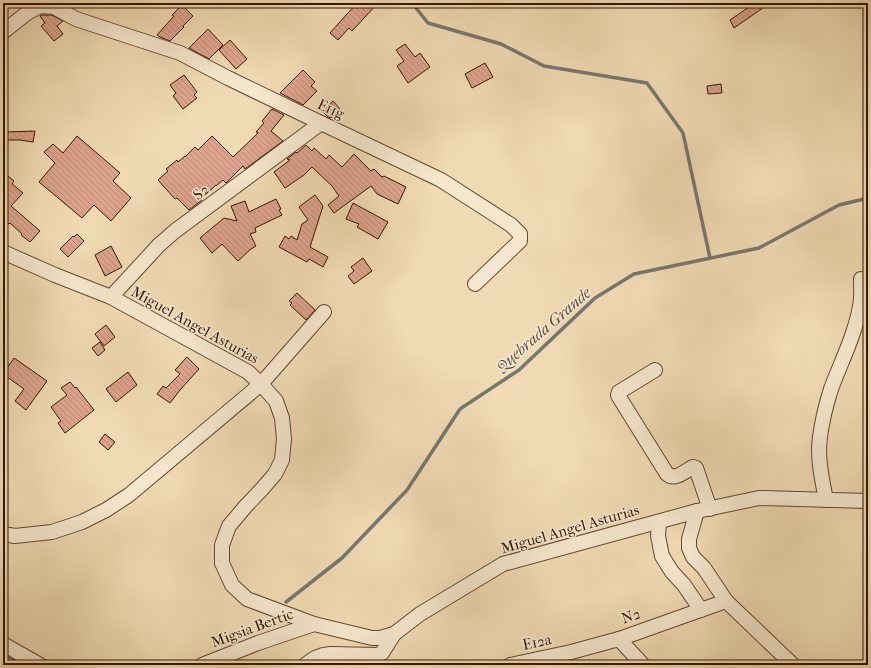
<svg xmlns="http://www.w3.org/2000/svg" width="871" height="668" viewBox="0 0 871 668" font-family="'IM FELL French Canon',serif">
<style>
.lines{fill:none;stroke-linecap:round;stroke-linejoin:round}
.stream{stroke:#757770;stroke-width:3.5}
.building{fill:url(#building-back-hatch);stroke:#341702}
.minor-casing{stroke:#63482e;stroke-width:16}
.minor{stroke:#f5e7ce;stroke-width:14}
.labels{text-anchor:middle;stroke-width:3;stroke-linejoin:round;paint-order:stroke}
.street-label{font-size:15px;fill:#341702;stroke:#f5e7ce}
.water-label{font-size:16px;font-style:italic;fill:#5a4f42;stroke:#f5e7ce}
</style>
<defs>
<pattern id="building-back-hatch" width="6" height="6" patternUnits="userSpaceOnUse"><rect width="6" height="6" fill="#dda48d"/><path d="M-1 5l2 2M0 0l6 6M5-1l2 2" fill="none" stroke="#be8c78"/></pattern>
</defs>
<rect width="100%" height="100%" fill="#f0dab3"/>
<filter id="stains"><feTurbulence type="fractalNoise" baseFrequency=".005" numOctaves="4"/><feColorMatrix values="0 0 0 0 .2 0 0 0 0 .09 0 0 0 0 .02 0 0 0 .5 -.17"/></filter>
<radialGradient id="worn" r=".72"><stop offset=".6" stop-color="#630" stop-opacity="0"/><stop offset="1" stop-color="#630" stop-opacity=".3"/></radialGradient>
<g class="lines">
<g class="stream">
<polyline points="412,3 428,23 501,44 544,66 647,83 683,133 710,258"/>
<polyline points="286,602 342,558 407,490 460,409 519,370 595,298 634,274 759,248 839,205 868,198"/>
<polyline points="3,654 24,665"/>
</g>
</g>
<g class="building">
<polygon points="357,3 378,3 352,31 349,28 338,40 330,33"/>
<polygon points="755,3 770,3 734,28 730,20"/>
<polygon points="182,5 193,16 183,26 184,27 170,41 160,37 157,35 174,16 172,15"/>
<polygon points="42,15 52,15 63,21 57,26 63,34 54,41 41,26 45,23 40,16"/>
<polygon points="208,29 223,45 209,59 189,48"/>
<polygon points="230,40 247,59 236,69 219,50"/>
<polygon points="405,44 415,57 420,53 430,67 408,83 397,66 404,61 396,50"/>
<polygon points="485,63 493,77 472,88 465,74"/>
<polygon points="303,70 315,82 311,86 317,91 303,105 280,93"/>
<polygon points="184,75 197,92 194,95 197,98 183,109 173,96 176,93 170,85"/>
<polygon points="721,84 722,93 708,94 707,86"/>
<polygon points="333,101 340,109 331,118 328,117 323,112"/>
<polygon points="272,109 284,115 271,131 283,141 245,169 243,166 226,183 223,180 216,186 216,185 201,199 202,200 189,210 177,198 175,199 158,180 168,171 166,169 177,160 178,162 185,156 185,157 195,147 198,150 212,136 233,157 258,133 256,132 264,123 262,121"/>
<polygon points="35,131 33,142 20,140 7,140 7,132"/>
<polygon points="77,136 120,173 113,181 131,198 111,221 94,205 82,218 39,182 55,163 44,152 53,144 63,153"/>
<polygon points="306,145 312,151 314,148 326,159 329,155 342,167 354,154 371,171 374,169 382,177 384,176 406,187 398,204 377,194 371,186 334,213 328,205 339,196 332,186 312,167 304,175 285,188 274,172 290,160 287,159 296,152 297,153"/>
<polygon points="3,172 14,181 12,184 23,193 11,206 40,231 30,242 21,235 22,234 10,223 9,224 3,219"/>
<polygon points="315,195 323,206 310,247 328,257 323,267 309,259 307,262 279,247 285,236 289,239 291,236 297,240 302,224 308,220 299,207"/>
<polygon points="276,199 281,209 279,210 282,215 255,228 256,232 250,234 256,246 251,249 238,261 222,244 212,253 200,238 224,218 237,221 231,206 245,201 249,212"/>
<polygon points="353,203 388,222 378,239 357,227 359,224 346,219"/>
<polygon points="77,234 84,241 68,257 60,249 73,236 74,237"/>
<polygon points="111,246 122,267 105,276 95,255"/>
<polygon points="363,258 372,271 354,284 348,276 354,271 351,267"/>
<polygon points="297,293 315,310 306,320 290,305 292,303 289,301"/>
<polygon points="106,325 115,337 104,346 95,334"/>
<polygon points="100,342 105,350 98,356 92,348"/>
<polygon points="187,357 199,369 180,390 170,403 157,394 163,386 166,388 180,374 175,370"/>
<polygon points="14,358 47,381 26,410 15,401 24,389 3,374"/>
<polygon points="128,372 137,385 116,402 106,389"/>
<polygon points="70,382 75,388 76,387 94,410 65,433 58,423 61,421 51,407 67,395 61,388"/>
<polygon points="105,434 115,442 108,450 99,442"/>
</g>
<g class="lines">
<g class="minor-casing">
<g id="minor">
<polyline points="3,32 27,13 40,6 54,7 76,19 180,53 228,78 321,123 441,180 511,225 520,234 520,241 475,284"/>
<polyline points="3,252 55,275 111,297 248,372 261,384 276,401 282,418 284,439 282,460 275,474 262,489 245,507 229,526 222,545 222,563 232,585 247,599 314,624 372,638 380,638 394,634 420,614 503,564 697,511 759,498 868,501"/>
<polyline points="111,297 159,245 175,231 321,123"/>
<path d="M655,370L619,392L618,395L619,397L667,474C675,481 685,471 693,467L696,468L710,509"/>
<path d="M826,500C822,479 817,458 820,437C822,421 826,405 831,389C841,362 855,335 860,306C862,297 861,288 861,279"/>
<polyline points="697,511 689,539 689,548 693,557 704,568 726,601 793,665"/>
<polyline points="659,522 658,536 662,556 672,572 684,585 701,610"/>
<polyline points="3,534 15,536 52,532 82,522 106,510 129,495 261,384 324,312"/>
<polyline points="619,639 643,665"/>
<polyline points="3,644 40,665"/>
<polyline points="202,665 258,643 314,624"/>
<polyline points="305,665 315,658 323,655 331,654 377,655 382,653 394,634"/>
<polyline points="510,665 571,652 619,639 726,601"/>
</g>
</g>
<use href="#minor" class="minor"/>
</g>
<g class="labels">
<g class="street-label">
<text transform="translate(331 109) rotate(25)" y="5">E11g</text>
<text transform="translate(201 192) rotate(-37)" y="5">S2</text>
<text transform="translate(195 325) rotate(29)" y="5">Miguel Angel Asturias</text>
<text transform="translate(570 529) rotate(-16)" y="5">Miguel Angel Asturias</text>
<text transform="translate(631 616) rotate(-19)" y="5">N2</text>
<text transform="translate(252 628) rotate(-20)" y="5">Migsia Bertic</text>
<text transform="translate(537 642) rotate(-12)" y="5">E12a</text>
</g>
<g class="water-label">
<text transform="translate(543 329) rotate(-41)" y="6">Quebrada Grande</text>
</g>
</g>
<rect width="871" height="668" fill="none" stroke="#f0dab3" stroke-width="16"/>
<rect x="4" y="4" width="863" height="660" fill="none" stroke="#341702" stroke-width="2"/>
<rect x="8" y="8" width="855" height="652" fill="none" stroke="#341702"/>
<rect width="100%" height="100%" filter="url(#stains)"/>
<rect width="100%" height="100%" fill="url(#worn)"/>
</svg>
